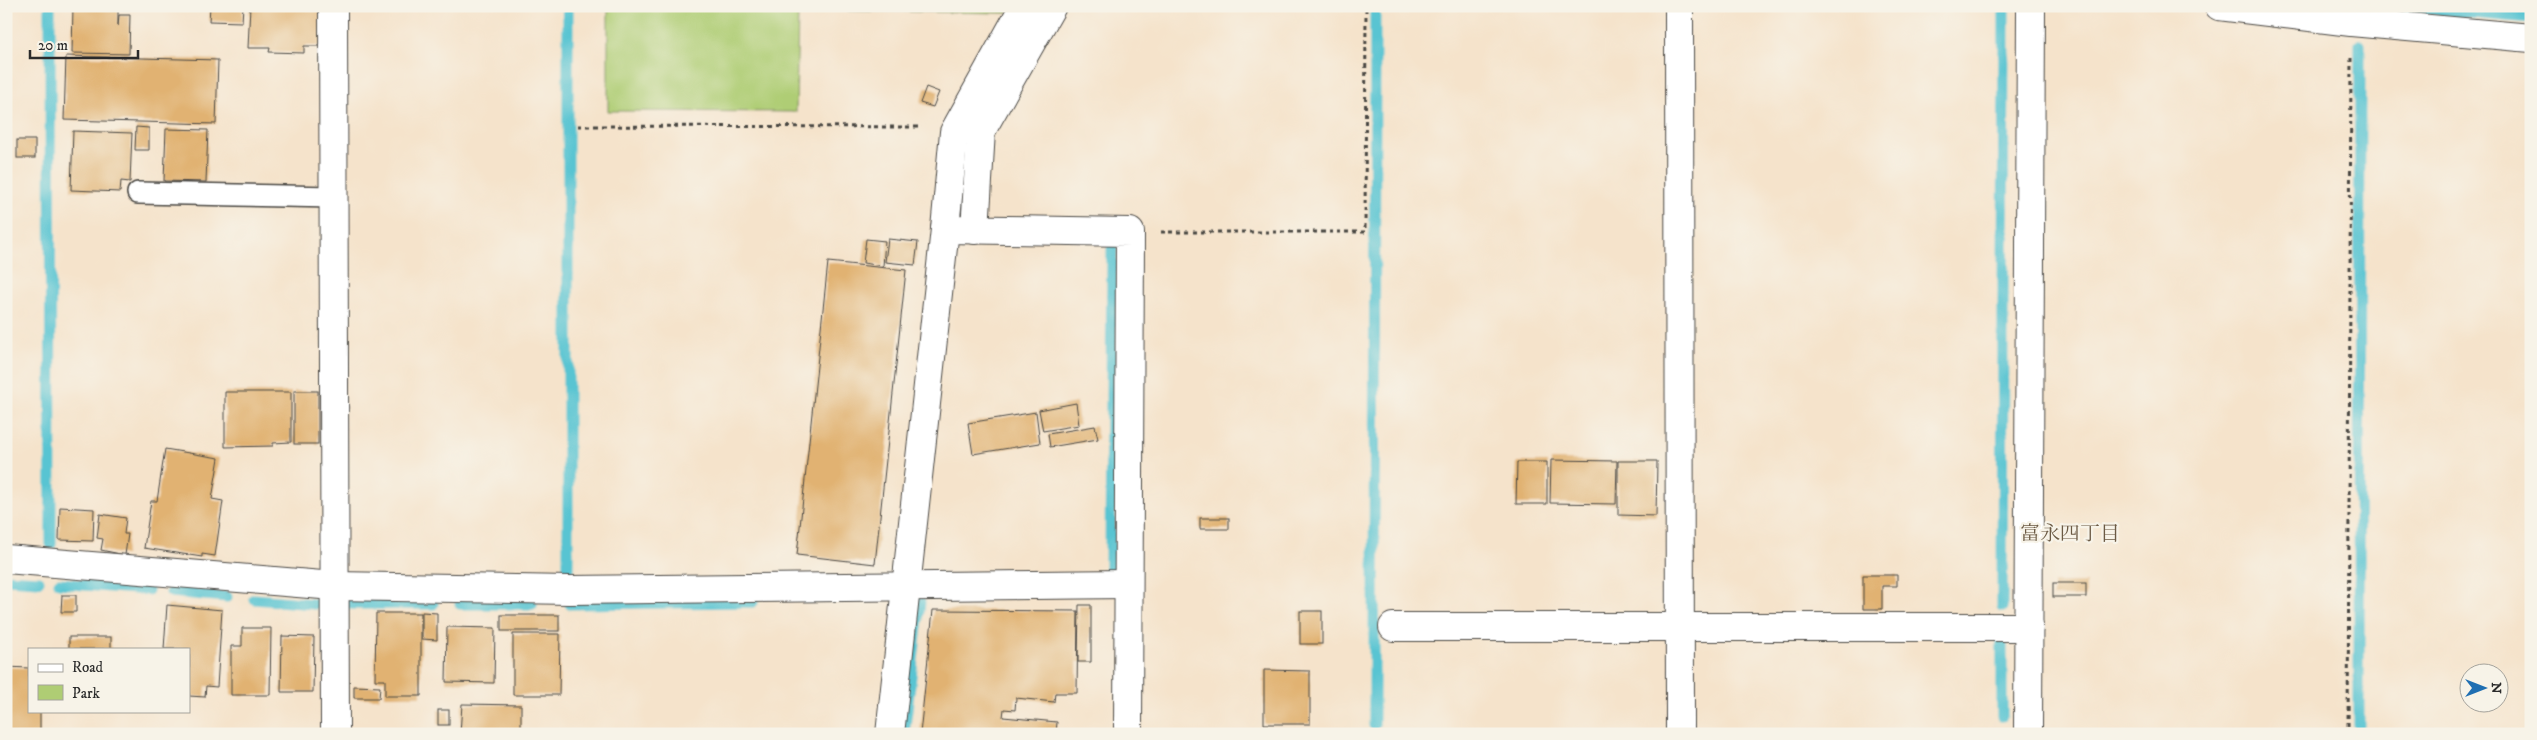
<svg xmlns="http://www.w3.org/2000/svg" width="2537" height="740" viewBox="0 0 2537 740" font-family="'IM FELL DW Pica','Noto Serif JP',serif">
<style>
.green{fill:#afcd74;stroke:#6d7c50}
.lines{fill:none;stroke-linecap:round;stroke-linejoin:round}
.stream{stroke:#59c4d2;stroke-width:11}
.building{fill:#e1b272}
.service-casing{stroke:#494743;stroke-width:24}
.minor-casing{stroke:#494743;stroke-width:30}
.path{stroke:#494743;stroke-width:3;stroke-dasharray:4 4;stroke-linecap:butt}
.service{stroke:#fff;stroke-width:21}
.minor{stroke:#fff;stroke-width:28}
.labels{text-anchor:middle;stroke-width:4.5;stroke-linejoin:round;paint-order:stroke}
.neighbourhood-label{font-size:20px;fill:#6b5a44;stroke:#f7f3e8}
</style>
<rect width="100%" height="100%" fill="#f7f3e8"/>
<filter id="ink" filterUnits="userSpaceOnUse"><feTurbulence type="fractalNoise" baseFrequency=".02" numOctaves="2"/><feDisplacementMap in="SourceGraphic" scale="10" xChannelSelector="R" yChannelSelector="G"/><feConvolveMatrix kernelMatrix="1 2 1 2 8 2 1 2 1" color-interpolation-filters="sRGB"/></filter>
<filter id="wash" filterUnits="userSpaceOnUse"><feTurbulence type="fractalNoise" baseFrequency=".0096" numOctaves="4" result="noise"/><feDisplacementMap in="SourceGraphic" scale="20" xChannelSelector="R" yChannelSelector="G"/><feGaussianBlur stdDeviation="1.12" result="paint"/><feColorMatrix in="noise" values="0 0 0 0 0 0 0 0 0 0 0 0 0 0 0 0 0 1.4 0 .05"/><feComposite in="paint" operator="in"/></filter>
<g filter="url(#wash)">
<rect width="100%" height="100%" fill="#f5e3cb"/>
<polygon class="green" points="608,6 1011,6 1008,13 798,10 796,112 608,111"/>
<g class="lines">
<g class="stream">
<polyline points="50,6 51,544"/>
<polyline points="568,6 568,569"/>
<polyline points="2389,6 2531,18"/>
<polyline points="1110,568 1112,249"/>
<polyline points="6,579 39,581"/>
<polyline points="59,583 148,590"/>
<polyline points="171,592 227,597"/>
<polyline points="254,599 314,604"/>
<polyline points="350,604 433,604"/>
<polyline points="460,604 532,604"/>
<polyline points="570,604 753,602"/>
<polyline points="2002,607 2004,6"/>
<polyline points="2002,638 2002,716"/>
<polyline points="1374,725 1375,6"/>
<polyline points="2359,727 2360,44"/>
<polyline points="904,734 920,602"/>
</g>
</g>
<g id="blocks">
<g class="building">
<polygon points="210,6 243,6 242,22 209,21"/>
<polygon points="250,6 320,6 322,46 304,46 304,53 269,52 270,48 248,48"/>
<polygon points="73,7 118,8 118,26 119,15 130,15 129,54 72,53"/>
<polygon points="66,56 218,60 216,124 64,120"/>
<polygon points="926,87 939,92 933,107 920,103"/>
<polygon points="136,127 149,128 149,150 135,150"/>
<polygon points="166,129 208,130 206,182 164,181"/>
<polygon points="73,131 132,133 130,182 121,181 120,192 71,190"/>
<rect x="17" y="140" width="18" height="18"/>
<polygon points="866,239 885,241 883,266 863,263"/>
<polygon points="888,239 918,242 915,265 885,262"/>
<polygon points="828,262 906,270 875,564 797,555"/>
<rect x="294" y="391" width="24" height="53"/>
<polygon points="225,392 291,392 291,442 273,443 273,446 225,447"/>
<polygon points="1076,403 1079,425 1043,431 1039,410"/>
<polygon points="1036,412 1040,443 973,454 968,423"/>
<polygon points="1095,426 1098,439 1050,447 1048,434"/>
<polygon points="165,449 219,458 212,499 223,501 215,556 202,554 202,557 144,548 151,501 157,501"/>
<polygon points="1551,460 1617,461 1616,504 1550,503"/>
<polygon points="1618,461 1657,461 1656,516 1618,515"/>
<polygon points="1517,462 1547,462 1547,504 1516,504"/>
<polygon points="60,507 94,509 93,541 59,540"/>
<polygon points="100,514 126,518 124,534 128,534 125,555 101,550 103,539 97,538"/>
<rect x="1200" y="518" width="29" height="11"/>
<polygon points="1863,575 1897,575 1897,586 1882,586 1882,609 1863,609"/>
<rect x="2053" y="583" width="33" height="14"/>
<polygon points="62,595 76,595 76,612 61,612"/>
<polygon points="167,605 222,610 217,687 206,686 205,697 189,696 189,649 164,649"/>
<polygon points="1079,605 1091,605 1091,662 1078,662"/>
<polygon points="933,610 1078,611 1077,693 1055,693 1054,702 1016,698 1015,710 1004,709 1003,717 1057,722 1056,734 920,734"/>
<rect x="1300" y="611" width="22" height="33"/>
<polygon points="422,612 437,613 437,640 422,639"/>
<polygon points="376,613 421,613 421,696 385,696 385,680 375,680"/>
<rect x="501" y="615" width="58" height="16"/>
<polygon points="447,627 495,628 494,683 446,682"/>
<polygon points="242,628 271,628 270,695 231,695 231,646 242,646"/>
<polygon points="513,634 560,634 559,695 513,695"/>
<polygon points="282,636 314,637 313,692 281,692"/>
<rect x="69" y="637" width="42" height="12"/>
<polygon points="6,667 29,668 29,711 40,711 40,734 6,734"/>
<polygon points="1264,670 1310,671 1310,724 1264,724"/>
<polygon points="354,686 380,687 379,698 354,698"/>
<polygon points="462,704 521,705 521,734 460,734"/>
<rect x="438" y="710" width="11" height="15"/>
</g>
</g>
</g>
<g filter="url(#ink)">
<use href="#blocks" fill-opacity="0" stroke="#494743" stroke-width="1"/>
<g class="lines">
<g class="service-casing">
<polyline id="service" points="138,193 333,197"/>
</g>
<g class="minor-casing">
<g id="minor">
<polyline points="333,6 335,734"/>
<polyline points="1679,6 1680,734"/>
<polyline points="2219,6 2351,22 2531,38"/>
<polyline points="945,229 954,132 1024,6"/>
<polyline points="975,230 981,131 1052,6"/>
<polyline points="6,559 334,586 569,590 1128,584"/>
<polyline points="1393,627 2029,627"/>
<polyline points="890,734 945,229 1130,232 1128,734"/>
<polyline points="2028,734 2031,6"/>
</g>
</g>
<g class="path">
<polyline points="578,126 922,127"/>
<polyline points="1161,232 1365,232 1366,6"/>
<polyline points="2348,734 2351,54"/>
</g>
<use href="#service" class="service"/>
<use href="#minor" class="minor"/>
</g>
</g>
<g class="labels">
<g class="neighbourhood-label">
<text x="2070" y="540">富永四丁目</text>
</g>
</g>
<rect width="2537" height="740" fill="none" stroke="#f7f3e8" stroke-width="25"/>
<rect x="28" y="648" width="162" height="65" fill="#f7f3e8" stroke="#a5a39c"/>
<rect x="38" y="664" width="25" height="8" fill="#ffffff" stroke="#a5a39c"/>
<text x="72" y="672" font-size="15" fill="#2b2b2b">Road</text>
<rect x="38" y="685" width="25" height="15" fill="#afcd74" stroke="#a5a39c"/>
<text x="72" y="698" font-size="15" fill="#2b2b2b">Park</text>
<g transform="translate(2484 688) rotate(90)"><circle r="24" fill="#f7f3e8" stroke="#a5a39c"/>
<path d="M0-4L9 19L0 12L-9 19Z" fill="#1f6fb2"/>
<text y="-8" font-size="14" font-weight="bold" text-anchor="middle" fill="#2b2b2b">N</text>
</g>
<path d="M30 50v8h108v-8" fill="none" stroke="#2b2b2b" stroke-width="2.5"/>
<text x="38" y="50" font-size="15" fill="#2b2b2b" stroke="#f7f3e8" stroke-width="4" paint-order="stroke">20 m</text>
</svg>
